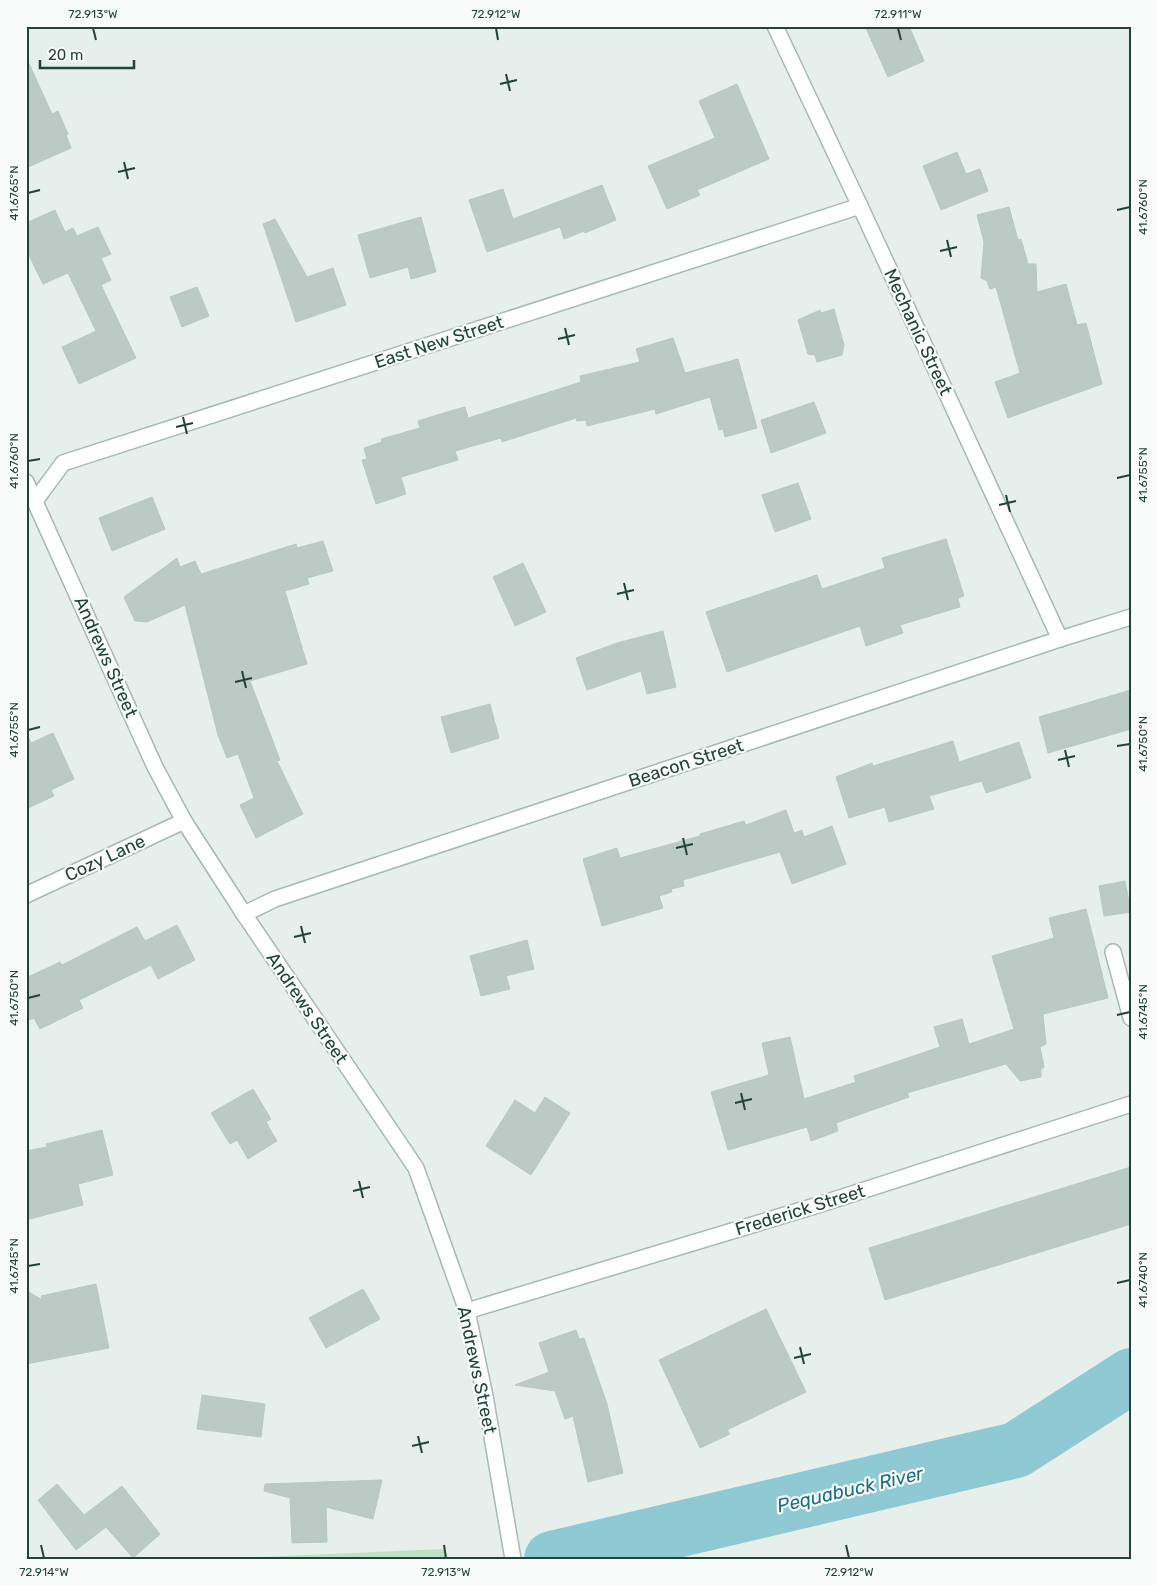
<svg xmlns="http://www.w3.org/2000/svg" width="1157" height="1585" viewBox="0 0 1157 1585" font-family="Rubik,sans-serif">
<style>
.green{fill:#bfe0c8}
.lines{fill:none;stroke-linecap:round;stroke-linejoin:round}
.river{stroke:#8ec9d4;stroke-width:56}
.building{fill:#bbcac4;stroke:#b8c9c2}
.minor-casing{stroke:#a8b8b2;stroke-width:18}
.minor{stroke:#fff;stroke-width:15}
.ticks{fill:none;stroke:#24423a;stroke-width:2}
.labels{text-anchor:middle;stroke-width:4.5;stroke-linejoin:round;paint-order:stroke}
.street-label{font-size:18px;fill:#24423a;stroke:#f7fbf9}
.water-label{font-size:19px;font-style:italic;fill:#1c6f80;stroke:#f7fbf9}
.neatline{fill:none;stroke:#24423a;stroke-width:2}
.ticks-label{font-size:12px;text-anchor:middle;fill:#24423a}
</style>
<rect width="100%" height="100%" fill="#e6efeb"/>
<polygon class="green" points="443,1549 447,1559 216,1559"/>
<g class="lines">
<polyline class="river" points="552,1559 1016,1450 1131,1376"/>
</g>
<g class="building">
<polygon points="865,26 909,26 924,61 888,77"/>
<polygon points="26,57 52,114 58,111 68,134 66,135 71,148 26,168"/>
<polygon points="737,84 769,159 697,190 700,195 667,209 648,166 715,138 699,101"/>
<polygon points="957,152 966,174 980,169 988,191 941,210 923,166"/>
<polygon points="602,185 616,220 585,233 584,231 564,239 560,227 487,252 469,200 503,189 513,219"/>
<polygon points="1009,207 1018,240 1021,239 1028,264 1036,264 1037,292 1066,284 1077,325 1086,323 1102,384 1008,418 995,382 1020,373 996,287 990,289 987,281 981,278 984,242 977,215"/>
<polygon points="55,210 65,232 73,228 77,236 98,227 111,254 101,258 111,280 101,285 136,358 79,384 62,347 96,331 68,273 43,284 26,249 26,223"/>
<polygon points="421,217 436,272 411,279 408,267 370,278 358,235"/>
<polygon points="275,219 307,277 333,268 346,305 296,322 263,224"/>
<polygon points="197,287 209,316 182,327 170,297"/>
<polygon points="834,309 844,345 842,355 817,362 815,355 808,354 798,320 820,310 821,313"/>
<polygon points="673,338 685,373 738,359 757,428 725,437 723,429 719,430 710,397 656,414 655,409 587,426 586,420 577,421 576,418 502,442 501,438 455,451 458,460 401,477 406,494 376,504 362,460 367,459 364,448 382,442 381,439 420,428 418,421 450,411 465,407 468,418 581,382 580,376 640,362 636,349"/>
<polygon points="814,402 826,433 771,453 761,420"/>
<polygon points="798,483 811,519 775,532 762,495"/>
<polygon points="152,497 165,529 112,551 99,518"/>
<polygon points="946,539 964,596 958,598 960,607 900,625 903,633 866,646 860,626 727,672 706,612 817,575 822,589 885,568 882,558"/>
<polygon points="323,541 333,571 307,578 309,584 285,591 307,664 250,681 280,760 277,761 303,814 256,838 240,805 254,798 238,754 227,758 218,735 185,605 147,622 135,621 124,597 177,558 180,567 195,561 201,574 296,544 297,548"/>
<polygon points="523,563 546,612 515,626 493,577"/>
<polygon points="663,631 676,687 647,694 641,671 587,690 576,658 617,643"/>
<polygon points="1131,690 1131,729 1048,753 1039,717"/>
<polygon points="490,704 499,738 451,753 441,717"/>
<polygon points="26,732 31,743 53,733 74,779 51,790 54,796 26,809"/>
<polygon points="953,741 959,762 1019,742 1031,778 986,793 982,781 929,796 934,809 889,822 885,807 849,818 836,777 872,763 873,766"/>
<polygon points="786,810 794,833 802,830 804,837 832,826 846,864 792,884 780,852 683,880 684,886 671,889 672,892 659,896 663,908 602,926 583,859 617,848 620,858 700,836 700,834 744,821 746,825"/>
<polygon points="1125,881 1131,912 1104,916 1099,886"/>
<polygon points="1086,909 1108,998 1043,1014 1046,1044 1040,1047 1044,1067 1041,1069 1041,1077 1020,1081 1006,1064 907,1093 909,1097 836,1123 838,1131 811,1141 807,1127 728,1150 711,1092 769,1075 762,1043 790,1037 804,1099 856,1082 854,1076 940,1047 934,1027 962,1019 969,1044 1014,1029 992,956 1054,938 1049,918"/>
<polygon points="177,925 195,960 158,979 151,965 79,1000 83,1008 40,1029 34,1018 26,1021 26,978 60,962 62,965 137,927 145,941"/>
<polygon points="527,940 534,969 506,976 510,989 481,996 470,956"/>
<polygon points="253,1089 271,1119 266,1122 277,1141 248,1159 237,1140 230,1144 211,1113"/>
<polygon points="545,1097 570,1113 531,1175 486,1146 515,1100 535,1113"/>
<polygon points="102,1130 113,1175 78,1184 83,1205 26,1220 26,1151 47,1147 46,1144"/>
<polygon points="1131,1167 1131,1224 885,1300 869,1248"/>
<polygon points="96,1284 109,1348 26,1364 26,1290 42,1300 41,1296"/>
<polygon points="363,1289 380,1319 326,1348 309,1318"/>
<polygon points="766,1309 806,1392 727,1430 730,1434 700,1448 659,1360"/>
<polygon points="576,1330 579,1339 584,1338 607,1404 623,1473 588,1482 573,1416 565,1419 555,1391 515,1385 549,1372 539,1343"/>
<polygon points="202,1395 265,1404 261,1437 197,1429"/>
<polygon points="382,1480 373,1519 326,1507 327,1542 292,1543 290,1498 264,1491 265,1484"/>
<polygon points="57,1484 84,1515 122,1486 160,1534 133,1558 106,1527 76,1550 38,1500"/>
</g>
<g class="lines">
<g class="minor-casing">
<g id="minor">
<polyline points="775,26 860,206 1060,639"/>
<polyline points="26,482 155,767 184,821 244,914 416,1168 467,1311 485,1396 513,1559"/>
<polyline points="35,501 63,463 860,206"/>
<polyline points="26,895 184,821"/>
<polyline points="244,914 275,899 1060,639 1131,617"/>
<polyline points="1113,952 1131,1018"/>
<polyline points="467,1311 818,1205 1131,1104"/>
</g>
</g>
<use href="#minor" class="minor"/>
</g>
<path class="ticks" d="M93,28L96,40M496,28L498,40M898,28L901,40M506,74L510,91M500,84L517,80M124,162L128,179M118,172L135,168M28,193L40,190M1117,210L1130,207M947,240L951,257M940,251L957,247M565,328L569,345M558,339L575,335M183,417L187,434M176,427L193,423M28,461L40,459M1117,478L1130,475M1006,495L1010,512M999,505L1016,501M624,583L628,600M617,594L634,590M242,671L246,688M235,682L252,678M28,730L40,727M1117,746L1130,744M1065,750L1069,767M1058,760L1075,756M683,838L687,855M676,848L693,844M301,926L305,943M294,937L311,933M28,998L40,995M1117,1015L1130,1012M741,1093L745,1110M735,1103L752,1099M359,1181L363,1198M353,1191L370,1187M28,1266L40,1264M1117,1283L1130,1280M800,1347L804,1364M794,1358L811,1354M418,1436L422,1453M412,1446L429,1442M41,1545L44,1558M444,1545L446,1558M846,1545L849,1558"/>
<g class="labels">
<g class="street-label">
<text transform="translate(918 332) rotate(65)" y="6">Mechanic Street</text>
<text transform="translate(439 342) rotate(-18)" y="6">East New Street</text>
<text transform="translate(106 657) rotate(66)" y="6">Andrews Street</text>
<text transform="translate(686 763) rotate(-18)" y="6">Beacon Street</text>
<text transform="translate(105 858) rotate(-25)" y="6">Cozy Lane</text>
<text transform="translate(307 1008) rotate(56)" y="6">Andrews Street</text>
<text transform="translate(800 1210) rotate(-17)" y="6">Frederick Street</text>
<text transform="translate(477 1370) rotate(78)" y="6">Andrews Street</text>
</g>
<g class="water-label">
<text transform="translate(850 1489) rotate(-13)" y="7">Pequabuck River</text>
</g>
</g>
<rect width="1157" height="1585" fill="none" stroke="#f7fbf9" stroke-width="55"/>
<path d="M40 60v8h94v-8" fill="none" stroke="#24423a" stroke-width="2.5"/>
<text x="48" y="60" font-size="15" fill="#24423a" stroke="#f7fbf9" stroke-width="4" paint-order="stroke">20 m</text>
<rect x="28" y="28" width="1102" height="1530" class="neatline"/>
<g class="ticks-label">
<text x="93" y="18">72.913°W</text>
<text x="496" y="18">72.912°W</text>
<text x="898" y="18">72.911°W</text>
<text transform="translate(14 193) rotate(-90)" y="4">41.6765°N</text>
<text transform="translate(1143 207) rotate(-90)" y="4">41.6760°N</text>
<text transform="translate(14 461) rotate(-90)" y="4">41.6760°N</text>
<text transform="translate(1143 475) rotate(-90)" y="4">41.6755°N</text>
<text transform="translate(14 730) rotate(-90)" y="4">41.6755°N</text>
<text transform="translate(1143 744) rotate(-90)" y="4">41.6750°N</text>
<text transform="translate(14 998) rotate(-90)" y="4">41.6750°N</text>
<text transform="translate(1143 1012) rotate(-90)" y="4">41.6745°N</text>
<text transform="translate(14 1266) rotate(-90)" y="4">41.6745°N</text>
<text transform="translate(1143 1280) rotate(-90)" y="4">41.6740°N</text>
<text x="44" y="1576">72.914°W</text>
<text x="446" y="1576">72.913°W</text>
<text x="849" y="1576">72.912°W</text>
</g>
</svg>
